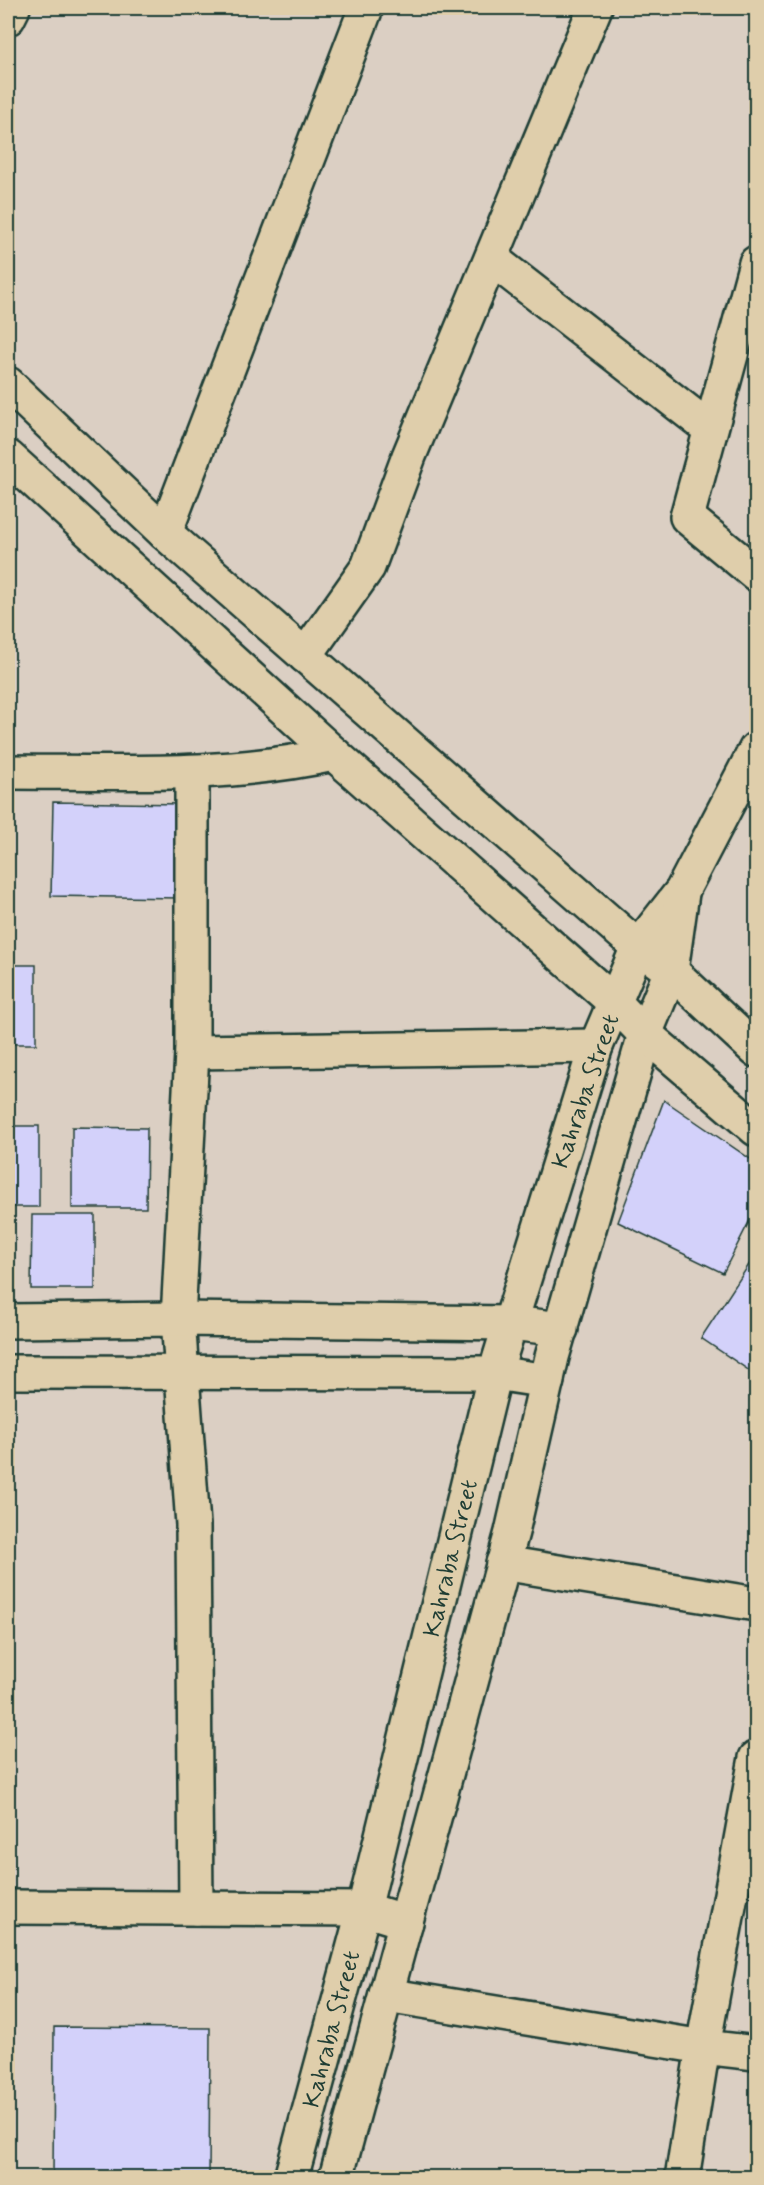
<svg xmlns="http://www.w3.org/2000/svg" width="764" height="2185" viewBox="0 0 764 2185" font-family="Mynerve,sans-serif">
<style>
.building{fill:#d3d1fa;stroke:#1f3d34;stroke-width:1.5}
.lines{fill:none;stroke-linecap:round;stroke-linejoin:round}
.minor-casing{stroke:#1f3d34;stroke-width:38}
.secondary-casing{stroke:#1f3d34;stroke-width:38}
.primary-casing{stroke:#1f3d34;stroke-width:38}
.minor{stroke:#dfceab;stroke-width:33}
.secondary{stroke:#dfceab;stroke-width:33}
.primary{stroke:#dfceab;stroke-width:33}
.labels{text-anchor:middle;stroke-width:4.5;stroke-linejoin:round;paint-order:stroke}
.street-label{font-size:24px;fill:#1f3d34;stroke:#dfceab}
</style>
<rect width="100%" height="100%" fill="#dbcfc3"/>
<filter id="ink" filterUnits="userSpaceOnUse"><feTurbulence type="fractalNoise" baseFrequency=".0167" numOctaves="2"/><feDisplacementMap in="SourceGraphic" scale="12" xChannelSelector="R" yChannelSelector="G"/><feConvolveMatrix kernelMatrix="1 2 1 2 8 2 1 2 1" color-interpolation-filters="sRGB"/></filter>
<g filter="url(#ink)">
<g class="building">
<polygon points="53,802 181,804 179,898 51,896"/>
<rect x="8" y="965" width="28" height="79"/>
<polygon points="664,1100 756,1163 756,1208 723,1273 618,1222"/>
<rect x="8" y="1126" width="31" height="81"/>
<polygon points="72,1127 147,1128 146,1208 72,1208"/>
<polygon points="32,1215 95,1215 95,1289 31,1289"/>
<polygon points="756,1254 756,1375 701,1338"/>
<polygon points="54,2027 210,2028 209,2178 53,2178"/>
</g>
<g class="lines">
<g class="minor-casing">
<g id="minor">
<polyline points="492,259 710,429"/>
<polyline points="756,263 687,517 756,574"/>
<polyline points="165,533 366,8"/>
<polyline points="305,656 368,567 409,456 595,8"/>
<path d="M8,772C117,772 227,778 334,754"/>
<polyline points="192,772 192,1052 178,1319 193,1525 196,1908"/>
<polyline points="638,947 682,891 756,749"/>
<polyline points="671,971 682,893"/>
<polyline points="192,1052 596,1046"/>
<polyline points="8,1321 178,1319 511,1323 561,1329"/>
<polyline points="8,1372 495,1373 547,1381"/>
<polyline points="503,1563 756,1604"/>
<polyline points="8,1907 364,1909 406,1922"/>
<polyline points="386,1995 703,2047 756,2053"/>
<polyline points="682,2178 703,2047 756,1758"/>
</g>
</g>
<g class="secondary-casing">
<g id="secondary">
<polyline points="291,2178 364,1909 495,1373 596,1046 638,947"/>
<polyline points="336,2178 512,1532 552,1357 645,1034 671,971"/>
</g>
</g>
<g class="primary-casing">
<g id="primary">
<polyline points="8,18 13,8"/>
<polyline points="8,384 165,533 638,947 671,971 756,1050"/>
<polyline points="8,457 334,754 615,1003 645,1034 756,1129"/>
</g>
</g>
<use href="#minor" class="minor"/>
<use href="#secondary" class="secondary"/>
<use href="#primary" class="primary"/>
</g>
</g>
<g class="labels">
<g class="street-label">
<text transform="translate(585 1091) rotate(-71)" y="8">Kahraba Street</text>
<text transform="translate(450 1558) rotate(-76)" y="8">Kahraba Street</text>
<text transform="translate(331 2029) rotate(-75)" y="8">Kahraba Street</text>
</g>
</g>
<rect width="764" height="2185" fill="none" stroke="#dfceab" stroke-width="30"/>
<rect x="15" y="15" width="734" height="2155" fill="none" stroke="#1f3d34" stroke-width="2" filter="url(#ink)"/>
</svg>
